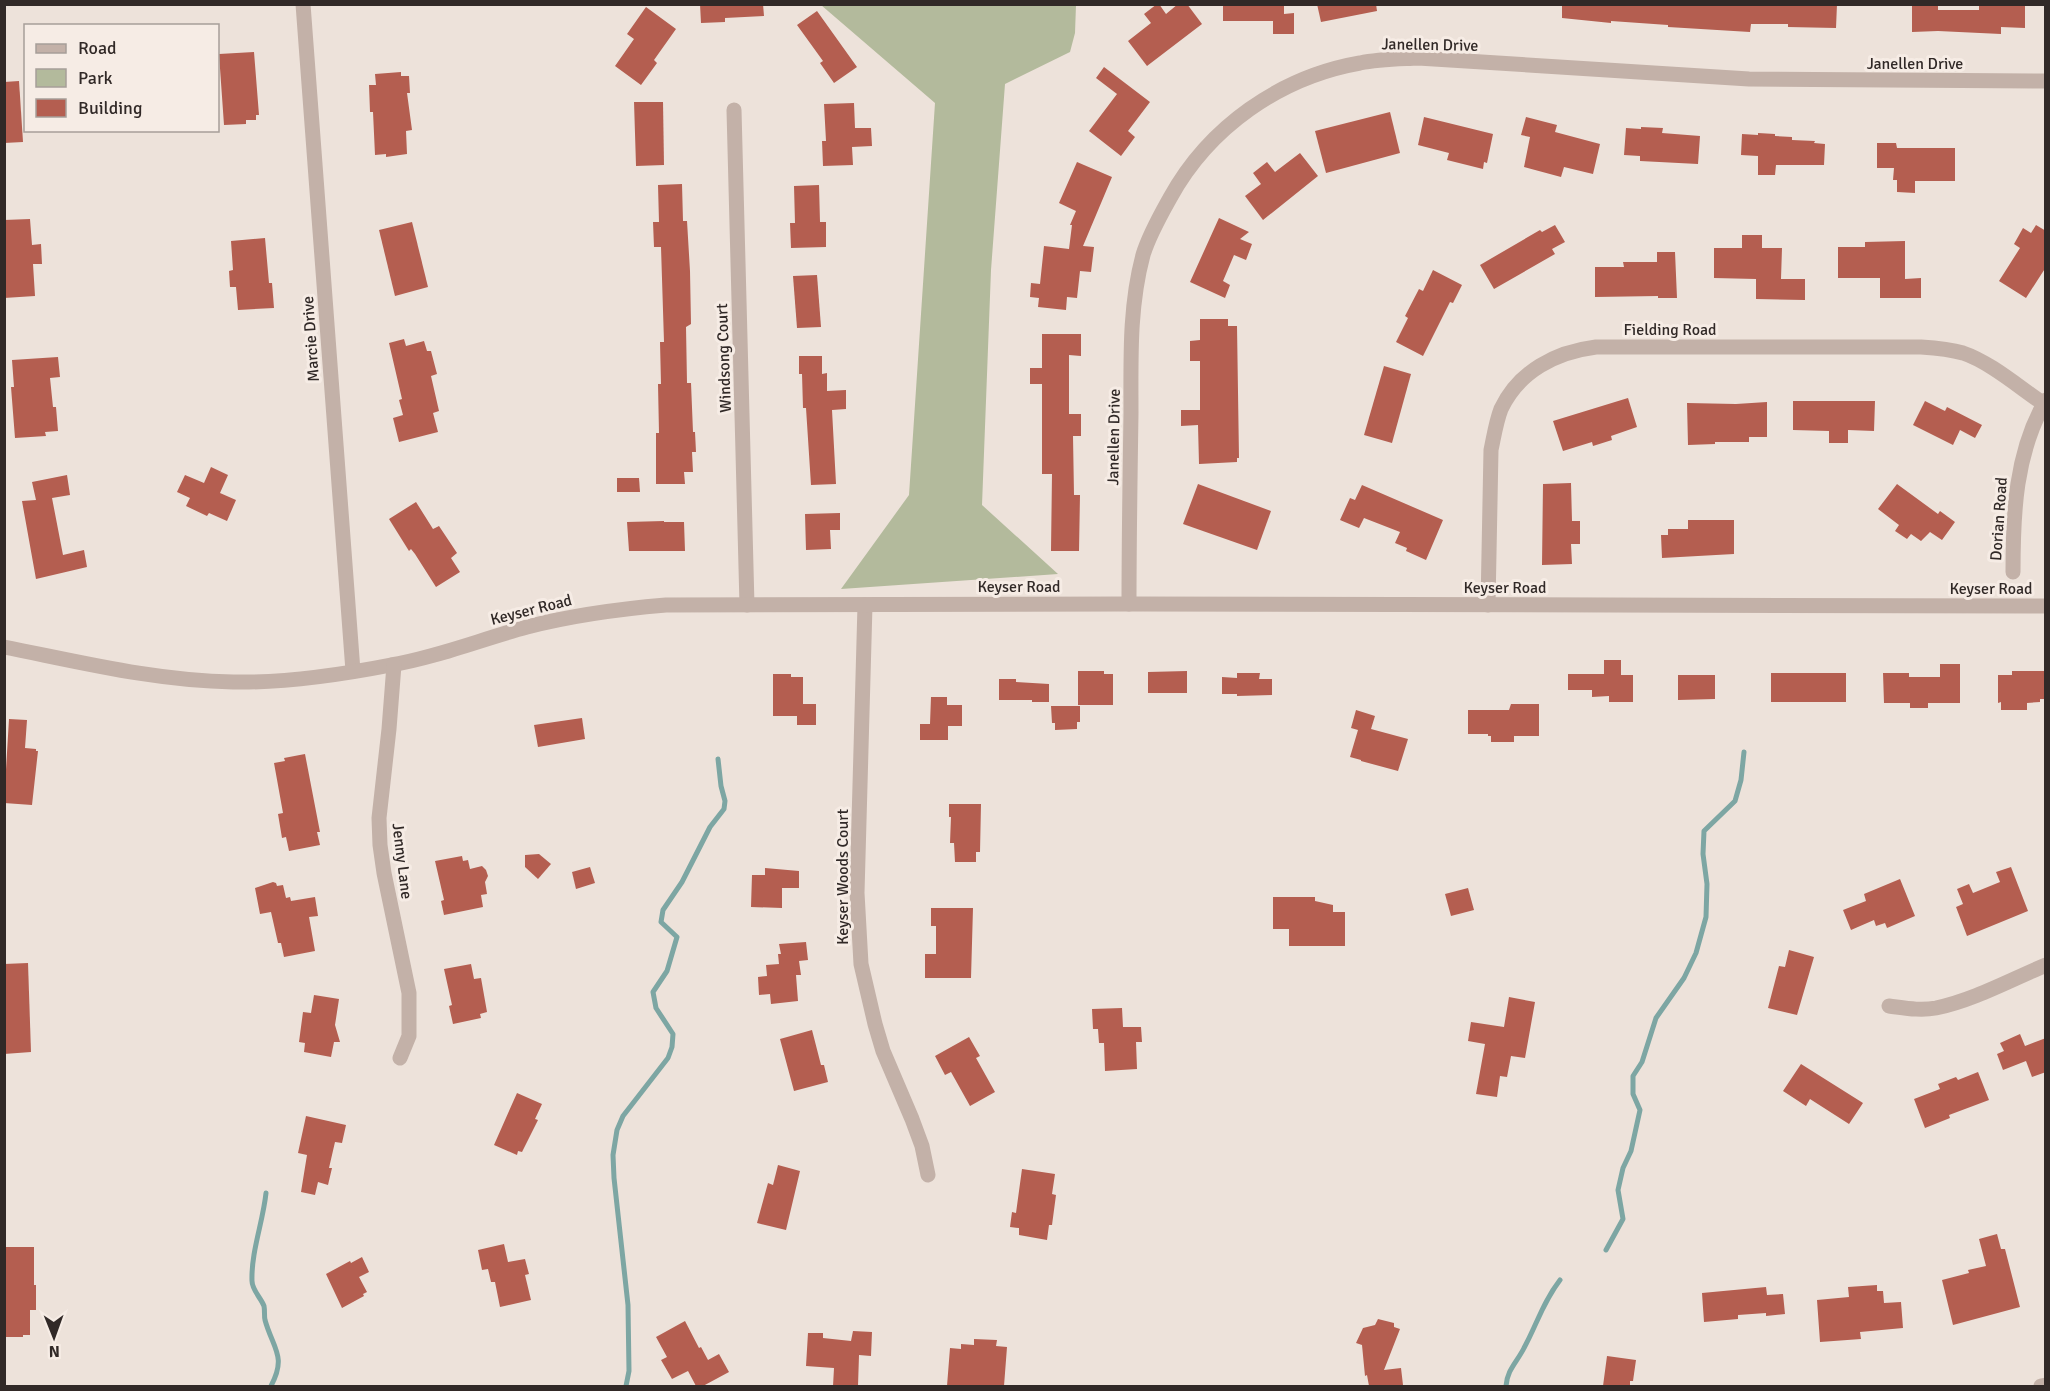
<svg xmlns="http://www.w3.org/2000/svg" width="2050" height="1391" viewBox="0 0 2050 1391" font-family="Signika,sans-serif">
<style>
.green{fill:#b3ba9c}
.lines{fill:none;stroke-linecap:round;stroke-linejoin:round}
.stream{stroke:#7da6a3;stroke-width:5}
.building{fill:#b45e50}
.street{stroke:#c3b1a8;stroke-width:15}
.labels{text-anchor:middle;stroke-width:6;stroke-linejoin:round;paint-order:stroke}
.street-label{font-size:16px;fill:#312927;stroke:#f6ece5}
</style>
<rect width="100%" height="100%" fill="#ede2da"/>
<polygon class="green" points="821,5 1076,5 1075,33 1070,52 1005,84 991,270 982,505 1058,574 841,589 909,495 935,103"/>
<g class="lines">
<g class="stream">
<path d="M266,1193C263,1222 251,1252 252,1281C252,1290 261,1298 264,1306C265,1311 264,1316 265,1320C273,1349 287,1356 271,1386"/>
<polyline points="1606,1250 1623,1219 1618,1190 1623,1168 1631,1151 1640,1110 1633,1094 1633,1076 1642,1062 1656,1018 1684,978 1696,953 1706,917 1707,884 1703,854 1704,831 1735,801 1741,780 1744,752"/>
<polyline points="626,1386 629,1371 628,1305 614,1178 613,1155 617,1130 623,1116 668,1058 672,1047 673,1034 656,1008 653,992 667,971 677,937 661,922 663,910 682,882 710,827 724,809 725,801 721,786 718,759"/>
<path d="M1506,1386C1507,1370 1517,1362 1524,1348C1537,1324 1543,1302 1560,1280"/>
</g>
</g>
<g class="building">
<polygon points="700,4 763,4 764,16 725,18 725,22 701,23"/>
<polygon points="1157,4 1159,4 1166,14 1178,4 1187,4 1202,24 1147,66 1128,41 1151,23 1144,14"/>
<polygon points="1223,4 1284,4 1284,14 1294,13 1294,34 1273,34 1273,21 1223,21"/>
<polygon points="1317,4 1376,4 1377,11 1321,22"/>
<polygon points="1562,4 1837,4 1836,28 1788,27 1788,24 1751,24 1750,32 1668,27 1668,25 1611,21 1611,23 1562,18"/>
<polygon points="1912,4 1938,4 1938,10 1979,10 1979,4 2025,4 2025,28 2001,27 2001,34 1938,31 1912,32"/>
<polygon points="646,7 676,29 654,60 657,63 641,85 615,66 634,39 627,34"/>
<polygon points="817,11 857,67 834,83 820,63 823,61 797,25"/>
<polygon points="254,52 259,115 256,115 256,120 246,120 246,124 224,125 219,54"/>
<polygon points="1104,67 1150,102 1128,131 1135,137 1121,156 1089,131 1117,94 1096,78"/>
<polygon points="401,72 401,76 409,76 410,93 407,93 412,130 406,131 407,154 386,157 386,154 375,155 373,112 370,112 369,85 376,85 375,74"/>
<polygon points="19,81 23,142 4,143 4,82"/>
<polygon points="634,102 663,102 664,165 636,166"/>
<polygon points="854,103 855,128 871,128 872,146 852,147 853,165 823,166 822,141 826,141 824,104"/>
<polygon points="1390,112 1400,153 1326,173 1315,131"/>
<polygon points="1424,117 1493,134 1487,163 1484,162 1483,169 1447,160 1449,153 1418,145"/>
<polygon points="1526,117 1557,125 1555,132 1600,144 1593,174 1564,167 1561,177 1524,167 1530,137 1521,135"/>
<polygon points="1641,127 1663,128 1662,133 1700,136 1698,164 1640,161 1640,156 1624,155 1626,128 1641,129"/>
<polygon points="1758,133 1775,134 1775,136 1792,137 1792,140 1815,141 1814,143 1825,144 1824,165 1776,165 1775,175 1758,175 1758,156 1741,155 1742,134 1758,135"/>
<polygon points="1877,143 1896,143 1897,148 1955,148 1955,181 1915,181 1915,193 1897,192 1897,180 1893,180 1894,168 1877,168"/>
<polygon points="1300,153 1318,176 1263,220 1245,196 1261,184 1253,173 1267,162 1275,172"/>
<polygon points="1077,162 1112,177 1083,246 1094,247 1091,272 1080,271 1077,298 1067,297 1066,310 1038,307 1039,298 1030,297 1031,283 1040,284 1044,246 1069,249 1072,225 1070,225 1076,211 1059,203"/>
<polygon points="682,184 683,221 687,221 690,271 691,324 686,327 687,383 691,383 693,432 695,432 696,452 692,452 693,472 684,472 685,484 656,484 656,433 659,433 658,384 661,384 660,342 664,342 661,247 654,247 653,222 659,222 658,185"/>
<polygon points="819,185 820,222 826,222 826,247 791,248 790,223 795,223 794,186"/>
<polygon points="1219,218 1249,232 1240,239 1252,244 1246,260 1234,255 1223,281 1230,285 1225,298 1190,282"/>
<polygon points="30,219 32,245 41,244 42,264 33,264 35,296 4,298 4,220"/>
<polygon points="412,222 428,287 395,296 379,230"/>
<polygon points="1555,225 1565,242 1552,249 1555,254 1494,289 1480,265 1540,230 1542,232"/>
<polygon points="2036,225 2046,231 2046,267 2026,298 1999,281 2020,248 2014,244 2023,228 2031,233"/>
<polygon points="1742,235 1762,235 1762,248 1782,248 1781,279 1805,279 1805,300 1756,299 1756,279 1714,278 1714,248 1742,248"/>
<polygon points="265,238 269,283 272,283 274,308 238,310 236,287 230,287 229,271 233,270 231,241"/>
<polygon points="1905,241 1905,279 1921,278 1921,298 1880,298 1880,278 1838,278 1838,247 1865,247 1865,242"/>
<polygon points="1657,252 1675,252 1677,298 1658,298 1658,296 1595,297 1595,267 1624,267 1623,262 1657,262"/>
<polygon points="1433,270 1462,285 1453,303 1450,302 1423,356 1396,342 1408,318 1405,316 1419,289 1423,291"/>
<polygon points="817,275 821,327 797,328 793,276"/>
<polygon points="1200,319 1228,319 1228,326 1237,326 1239,458 1237,458 1237,462 1199,464 1198,425 1181,426 1181,410 1200,410 1200,361 1190,361 1190,341 1200,340"/>
<polygon points="1042,334 1081,334 1081,356 1069,355 1069,414 1081,414 1081,436 1073,436 1074,495 1080,495 1079,551 1051,551 1052,474 1042,474 1042,384 1030,384 1030,368 1042,368"/>
<polygon points="404,339 406,346 424,341 427,351 431,351 437,374 431,376 439,411 433,413 438,432 399,442 393,418 403,415 399,400 402,399 389,343"/>
<polygon points="799,356 822,356 822,374 827,373 827,391 846,390 846,409 832,410 836,484 811,485 806,408 803,408 802,374 799,374"/>
<polygon points="58,357 60,377 50,378 53,407 56,407 58,431 45,432 46,436 15,438 11,387 14,387 12,360"/>
<polygon points="1384,366 1411,374 1392,443 1364,435"/>
<polygon points="1628,398 1637,427 1611,436 1612,440 1593,446 1592,442 1563,451 1553,421"/>
<polygon points="1793,401 1875,401 1874,431 1848,430 1848,443 1829,443 1829,431 1793,430"/>
<polygon points="1925,401 1945,411 1947,407 1982,425 1975,438 1960,430 1953,445 1913,425"/>
<polygon points="1767,402 1767,437 1749,437 1749,442 1715,442 1715,444 1688,445 1687,403 1736,404"/>
<polygon points="211,467 228,475 220,493 236,500 227,521 209,513 207,516 186,506 190,498 177,492 185,475 204,483"/>
<polygon points="67,475 70,495 52,498 63,555 84,550 87,567 36,579 22,501 36,500 32,482"/>
<polygon points="617,478 639,478 640,492 617,492"/>
<polygon points="1571,483 1572,521 1580,521 1580,544 1571,544 1572,564 1542,565 1543,484"/>
<polygon points="1198,484 1271,511 1257,550 1183,524"/>
<polygon points="1897,484 1938,514 1940,511 1955,522 1942,540 1930,532 1921,541 1911,534 1907,539 1895,531 1899,525 1878,509"/>
<polygon points="1362,485 1443,520 1426,560 1406,551 1407,548 1395,543 1400,532 1364,518 1359,528 1340,520 1350,498 1355,500"/>
<polygon points="416,502 433,529 439,526 457,553 451,558 460,572 436,587 415,554 411,549 409,551 389,519"/>
<polygon points="840,513 840,530 830,530 831,549 806,550 805,514"/>
<polygon points="1688,520 1734,520 1734,554 1662,558 1661,535 1668,535 1668,529 1688,529"/>
<polygon points="664,521 664,522 684,522 685,551 629,551 627,522"/>
<polygon points="1604,660 1621,660 1621,675 1633,675 1633,702 1609,702 1609,696 1592,697 1592,690 1568,690 1568,674 1604,674"/>
<polygon points="1940,664 1960,664 1960,703 1928,703 1928,708 1910,708 1910,703 1884,703 1883,673 1909,673 1909,677 1940,677"/>
<polygon points="1078,671 1104,671 1104,674 1113,674 1113,705 1078,705"/>
<polygon points="1187,671 1187,693 1148,693 1148,672"/>
<polygon points="2012,671 2046,671 2046,699 2040,699 2040,702 2027,703 2027,710 2001,710 2001,702 1998,703 1998,675 2012,675"/>
<polygon points="1237,673 1260,673 1259,679 1272,679 1272,695 1237,696 1237,694 1222,694 1222,677 1237,678"/>
<rect x="1771" y="673" width="75" height="29"/>
<polygon points="773,674 791,674 791,677 803,677 803,704 816,704 816,725 797,725 797,716 773,716"/>
<polygon points="1678,675 1715,675 1715,699 1678,700"/>
<polygon points="999,679 1016,679 1016,682 1049,684 1049,702 1032,702 1032,700 999,700"/>
<polygon points="931,697 947,697 947,705 962,705 962,726 948,726 948,740 920,740 920,724 930,724"/>
<polygon points="1511,704 1539,704 1539,736 1514,736 1514,742 1491,742 1491,736 1488,736 1488,734 1468,734 1468,710 1509,710"/>
<polygon points="1051,706 1080,706 1080,722 1077,722 1077,729 1055,730 1055,723 1052,723"/>
<polygon points="1356,710 1375,716 1371,729 1408,739 1398,771 1361,761 1361,760 1350,757 1358,730 1351,728"/>
<polygon points="582,718 585,739 538,747 534,725"/>
<polygon points="9,719 27,720 25,748 36,749 36,751 38,751 32,805 4,803"/>
<polygon points="305,754 320,832 317,832 320,845 289,851 286,837 282,838 278,814 283,813 274,763 285,761 284,758"/>
<polygon points="949,804 981,804 980,852 976,852 976,862 955,862 954,843 950,843 951,817 949,817"/>
<polygon points="539,854 551,864 538,879 525,867 525,855"/>
<polygon points="462,856 463,861 468,860 470,869 482,866 486,870 488,876 485,882 487,894 481,895 483,907 444,915 441,901 444,900 435,861"/>
<polygon points="590,867 595,883 576,889 572,872"/>
<polygon points="2011,867 2028,911 1967,936 1956,907 1963,904 1957,889 1969,884 1973,893 2000,882 1996,872"/>
<polygon points="765,868 799,871 799,888 782,888 782,908 751,907 752,875 765,875"/>
<polygon points="1900,879 1915,916 1887,928 1885,923 1876,926 1874,920 1851,930 1843,910 1866,901 1864,894"/>
<polygon points="273,882 276,883 277,886 283,885 286,898 290,897 291,901 315,897 318,916 309,917 315,951 284,957 281,943 278,943 271,912 260,914 255,888"/>
<polygon points="1468,888 1474,910 1451,916 1445,894"/>
<polygon points="1273,897 1315,897 1315,901 1333,905 1333,912 1345,912 1345,946 1289,946 1289,929 1273,929"/>
<polygon points="931,908 973,908 971,978 925,978 925,954 936,954 936,926 931,926"/>
<polygon points="806,942 808,960 799,961 801,975 796,975 798,1001 771,1004 770,994 759,995 758,977 767,976 766,965 779,964 778,954 781,954 779,944"/>
<polygon points="1789,950 1814,957 1797,1015 1768,1008 1779,966 1785,967"/>
<polygon points="28,963 31,1052 4,1054 4,964"/>
<polygon points="471,964 474,979 481,978 487,1012 480,1014 481,1018 453,1024 449,1006 452,1005 444,969"/>
<polygon points="314,995 339,999 335,1025 340,1042 334,1042 331,1057 304,1052 305,1043 299,1042 303,1012 311,1013"/>
<polygon points="1509,997 1535,1002 1525,1058 1511,1056 1507,1077 1500,1076 1497,1097 1476,1094 1485,1044 1468,1041 1471,1022 1504,1027"/>
<polygon points="1122,1008 1123,1027 1141,1027 1142,1042 1136,1042 1137,1069 1105,1071 1104,1043 1099,1043 1098,1029 1093,1029 1092,1009"/>
<polygon points="812,1030 821,1065 824,1065 828,1082 794,1091 780,1039"/>
<polygon points="2020,1034 2025,1046 2046,1038 2046,1072 2032,1077 2026,1061 2003,1070 1997,1054 2004,1051 2000,1043"/>
<polygon points="969,1037 980,1056 976,1058 995,1092 970,1106 951,1072 945,1075 935,1056"/>
<polygon points="1801,1064 1863,1103 1849,1124 1810,1099 1806,1106 1783,1091"/>
<polygon points="1978,1072 1989,1100 1949,1115 1950,1118 1925,1128 1914,1099 1940,1089 1938,1084 1956,1077 1958,1080"/>
<polygon points="517,1093 542,1104 535,1119 538,1120 522,1152 518,1151 517,1155 494,1145"/>
<polygon points="306,1116 346,1125 342,1143 335,1142 329,1168 332,1168 328,1185 318,1182 315,1195 301,1192 307,1155 298,1153"/>
<polygon points="778,1165 800,1171 786,1230 757,1223 768,1183 773,1185"/>
<polygon points="1022,1169 1055,1174 1052,1194 1056,1195 1052,1225 1049,1225 1047,1240 1019,1235 1019,1228 1010,1227 1012,1212 1016,1213"/>
<polygon points="1997,1234 2001,1249 2005,1249 2020,1307 1953,1325 1942,1280 1969,1273 1968,1270 1986,1266 1979,1239"/>
<polygon points="504,1244 508,1262 525,1259 529,1274 525,1275 531,1300 500,1307 495,1282 491,1282 488,1269 482,1270 478,1250"/>
<polygon points="6,1247 34,1247 34,1285 36,1285 36,1310 30,1310 30,1335 23,1335 23,1337 6,1337"/>
<polygon points="362,1257 369,1272 359,1277 367,1292 363,1294 364,1296 342,1308 326,1274 350,1261 351,1263"/>
<polygon points="1877,1285 1877,1291 1883,1291 1884,1303 1901,1302 1903,1328 1860,1332 1861,1339 1820,1342 1817,1300 1849,1297 1848,1287"/>
<polygon points="1766,1287 1767,1295 1783,1294 1785,1314 1766,1316 1766,1313 1738,1315 1738,1319 1704,1322 1702,1293"/>
<polygon points="1378,1319 1394,1323 1394,1327 1400,1329 1384,1370 1401,1368 1403,1385 1369,1386 1367,1375 1365,1376 1362,1345 1356,1343 1363,1328 1375,1325"/>
<polygon points="685,1321 699,1348 701,1347 708,1360 719,1354 729,1372 703,1386 696,1386 688,1371 672,1379 661,1360 667,1357 656,1337"/>
<polygon points="853,1331 872,1332 871,1356 859,1355 858,1386 833,1386 834,1368 806,1366 808,1333 823,1333 823,1338 851,1341"/>
<polygon points="974,1339 997,1340 996,1346 1007,1347 1004,1386 947,1386 950,1348 961,1349 961,1344 974,1345"/>
<polygon points="1607,1356 1636,1360 1633,1381 1630,1381 1630,1386 1603,1386"/>
</g>
<g class="lines">
<g class="street">
<polyline points="303,4 353,671"/>
<polyline points="734,110 747,605"/>
<path d="M2013,572C2013,514 2015,453 2046,400"/>
<path d="M1129,604C1129,540 1130,477 1131,413C1131,360 1129,307 1143,255C1149,235 1160,216 1170,198C1209,127 1280,77 1360,63C1379,59 1399,59 1418,58L1749,79L2046,81"/>
<polyline points="865,605 857,893 861,964 875,1024 883,1051 912,1119 922,1146 928,1175"/>
<path d="M1488,605L1491,450C1494,436 1496,422 1501,409C1519,371 1556,352 1596,347H1921C1936,348 1949,349 1963,353C1990,362 2020,388 2044,404"/>
<path d="M4,647C80,662 156,681 233,682C286,683 340,675 391,665C438,657 482,639 527,627C573,615 619,609 666,605L1129,604L2046,606"/>
<polyline points="394,665 389,729 379,818 380,845 384,873 409,993 409,1036 400,1058"/>
<path d="M1889,1006C1905,1008 1920,1011 1936,1008C1974,1000 2010,980 2046,965"/>
<polyline points="2041,1386 2046,1385"/>
</g>
</g>
<g class="labels">
<g class="street-label">
<text transform="translate(1430 44) rotate(1)" y="6">Janellen Drive</text>
<text x="1915" y="69">Janellen Drive</text>
<text x="1670" y="335">Fielding Road</text>
<text transform="translate(310 339) rotate(-94)" y="6">Marcie Drive</text>
<text transform="translate(723 358) rotate(-92)" y="6">Windsong Court</text>
<text transform="translate(1113 437) rotate(-89)" y="6">Janellen Drive</text>
<text transform="translate(1998 519) rotate(-86)" y="6">Dorian Road</text>
<text x="1019" y="592">Keyser Road</text>
<text x="1505" y="593">Keyser Road</text>
<text x="1991" y="594">Keyser Road</text>
<text transform="translate(531 609) rotate(-14)" y="6">Keyser Road</text>
<text transform="translate(403 861) rotate(83)" y="6">Jenny Lane</text>
<text transform="translate(842 877) rotate(-90)" y="6">Keyser Woods Court</text>
</g>
</g>
<rect width="2050" height="1391" fill="none" stroke="#312927" stroke-width="12"/>
<rect x="24" y="24" width="195" height="108" fill="#f6ece5" stroke="#a79e99" stroke-width="1.5"/>
<rect x="36" y="44" width="30" height="9" fill="#c3b1a8" stroke="#a79e99" stroke-width="1.5"/>
<text x="78" y="54" font-size="18" fill="#312927">Road</text>
<rect x="36" y="69" width="30" height="18" fill="#b3ba9c" stroke="#a79e99" stroke-width="1.5"/>
<text x="78" y="84" font-size="18" fill="#312927">Park</text>
<rect x="36" y="99" width="30" height="18" fill="#b45e50" stroke="#a79e99" stroke-width="1.5"/>
<text x="78" y="114" font-size="18" fill="#312927">Building</text>
<g transform="translate(54 1337) rotate(179)" stroke="#f6ece5" stroke-width="4.5" paint-order="stroke">
<path d="M0-4.5L10 22L0 15L-10 22Z" fill="#312927"/>
<text y="-9" font-size="16" font-weight="bold" text-anchor="middle" fill="#312927">N</text>
</g>
</svg>
